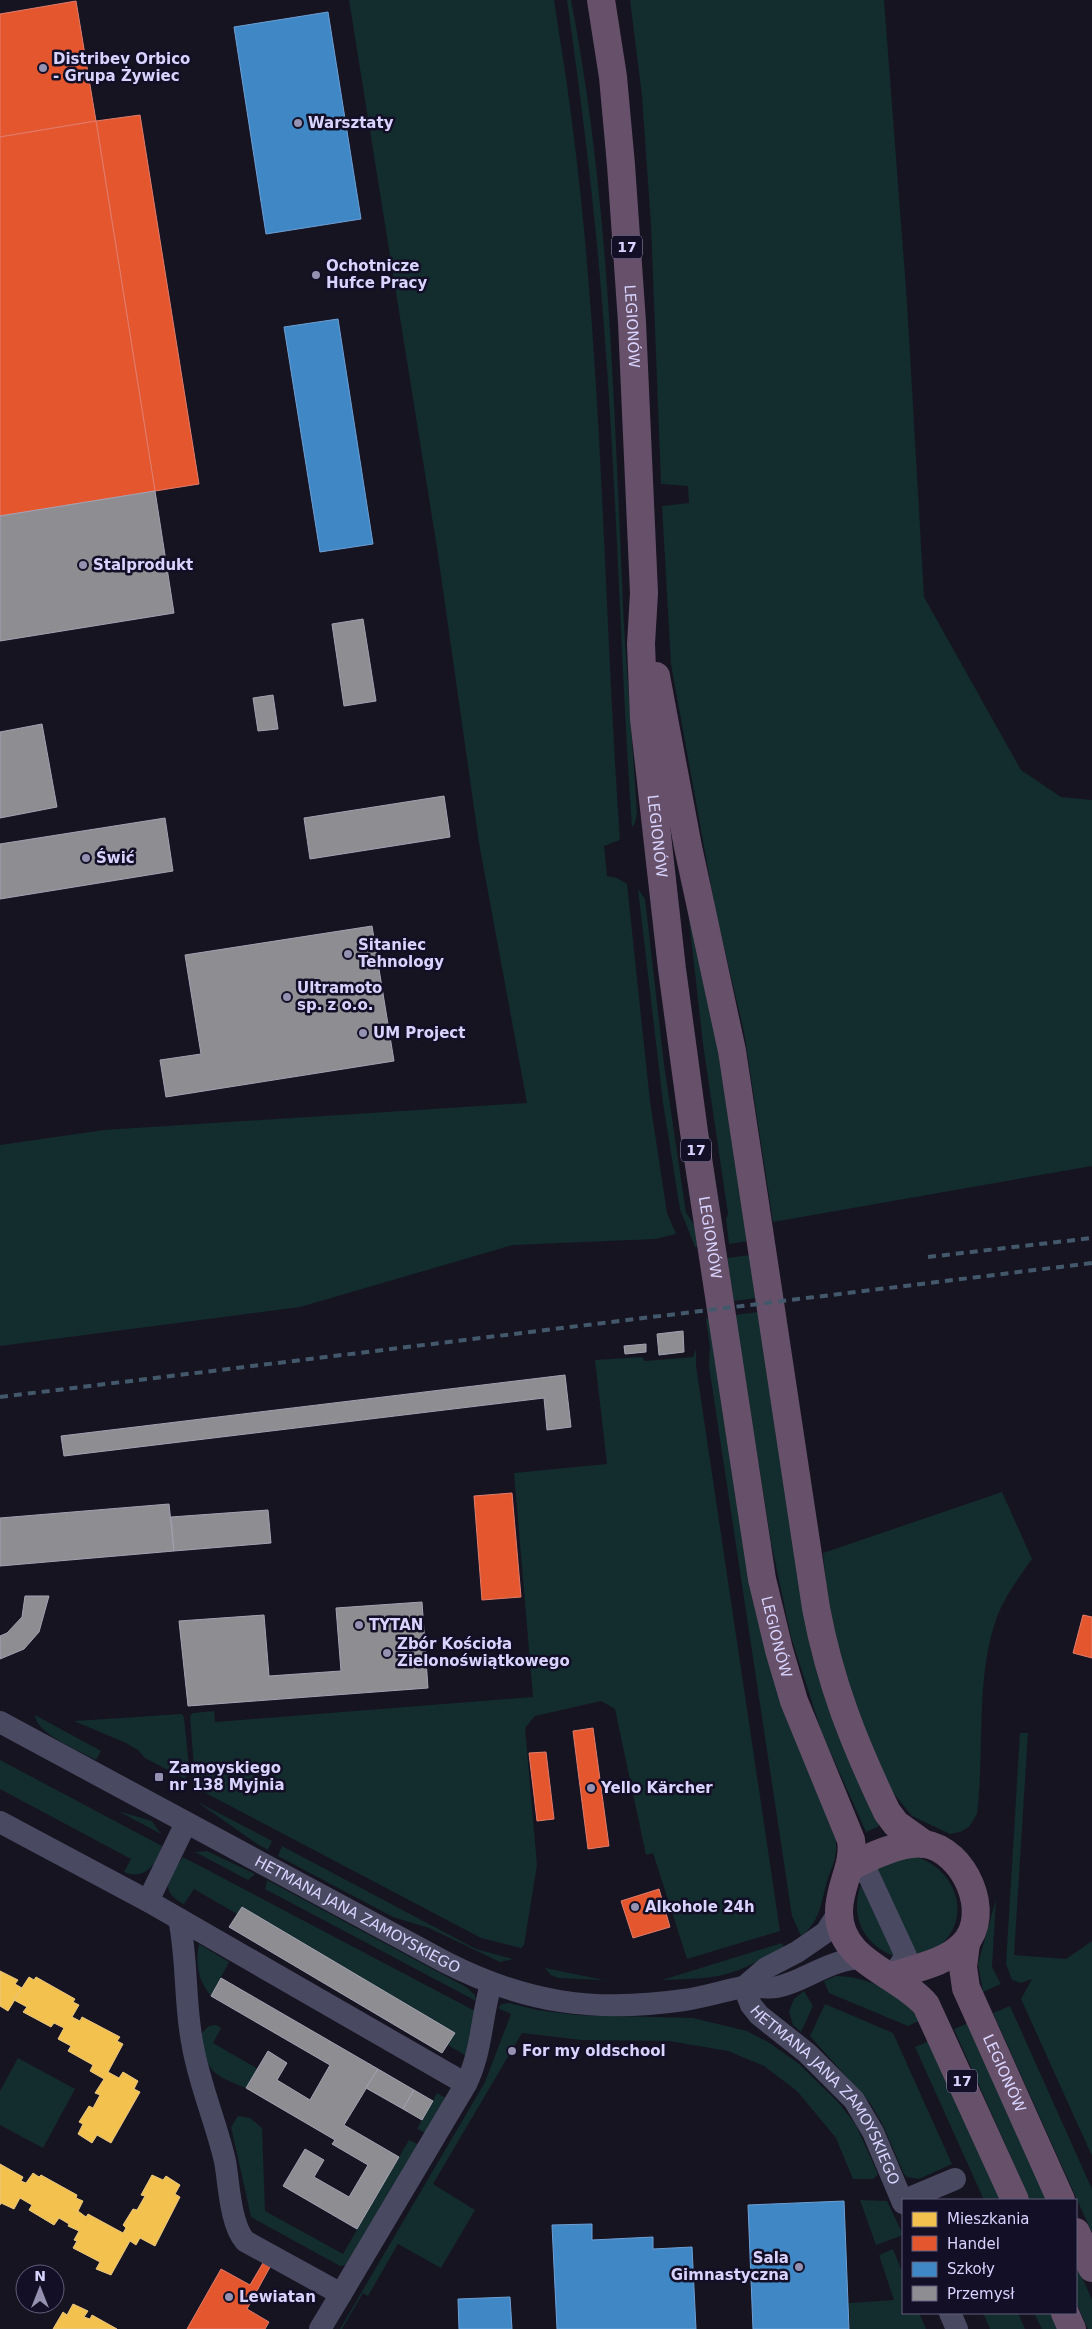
<svg xmlns="http://www.w3.org/2000/svg" width="1092" height="2329" viewBox="0 0 1092 2329" font-family="'DejaVu Sans',sans-serif">
<style>
.green{fill:#132c2d}
.homes{fill:#f2c14e;stroke:#eac783}
.shops{fill:#e4572e;stroke:#e17c6d}
.schools{fill:#3f88c5;stroke:#6d9fd6}
.industry{fill:#8d8d92;stroke:#a4a2b3}
.lines{fill:none;stroke-linecap:round;stroke-linejoin:round}
.minor{stroke:#4a4962;stroke-width:22}
.highway{stroke:#67516a;stroke-width:28}
.rail{stroke:#43596b;stroke-width:4;stroke-dasharray:8 6;stroke-linecap:butt}
.poi-dot{fill:#9591b1;stroke:#130f26;stroke-width:2}
.labels{text-anchor:middle;stroke-width:5;stroke-linejoin:round;paint-order:stroke}
.shield{fill:#130f26;stroke:#9e99be;stroke-width:1}
.shield-label{font-size:14px;font-weight:bold;fill:#d9d4ff}
.poi-label{font-size:15px;font-weight:bold;fill:#d9d4ff;stroke:#130f26;text-anchor:start}
.street-label{font-size:15px;fill:#d9d4ff;stroke:#130f26}
</style>
<rect width="100%" height="100%" fill="#161421"/>
<g class="green">
<path d="M349,0H554C560,40 567,81 572,122C603,360 603,601 620,840L604,846L607,876L617,878L627,884L650,1101L667,1213L676,1234L655,1239L513,1245L300,1307L0,1346V1145L104,1130L527,1103L479,843L437,548Z"/>
<path d="M567,0H571C611,206 614,416 624,625C628,688 633,750 637,813L635,823L632,827C620,657 617,485 603,315C595,209 582,105 567,0Z"/>
<polygon points="630,0 884,0 907,302 924,597 1021,770 1061,797 1092,800 1092,1166 773,1222 744,1032 716,913 671,664 662,506 689,503 688,486 661,484 651,225 642,96"/>
<polygon points="683,866 709,995 748,1241 729,1244 726,1219 728,1214 703,1044"/>
<polygon points="638,889 645,899 664,1064 686,1213 695,1226 698,1247 695,1247 680,1209 663,1103"/>
<polygon points="751,1255 757,1298 734,1301 727,1258"/>
<polygon points="759,1312 812,1655 837,1733 879,1825 878,1827 866,1832 822,1733 791,1637 771,1542 735,1315"/>
<path d="M709,1318L755,1610L777,1692L836,1840C837,1864 831,1865 826,1885C821,1905 819,1923 801,1936L792,1916L709,1366L710,1347L706,1319Z"/>
<polygon points="696,1349 696,1366 780,1931 687,1959 653,1853 646,1855 615,1709 601,1701 535,1716 525,1728 537,1865 524,1945 521,1948 481,1938 196,1788 191,1781 194,1769 190,1716 193,1713 214,1711 215,1722 533,1697 514,1473 607,1464 595,1360 642,1357 645,1361 693,1357"/>
<path d="M1002,1492L1032,1559C1019,1577 1005,1596 997,1617C975,1677 985,1750 977,1814L969,1827L960,1832L950,1834L912,1816L891,1790L873,1754L843,1671L827,1594L823,1553Z"/>
<polygon points="182,1714 184,1717 189,1766 185,1779 145,1758 138,1750 126,1743 74,1721"/>
<path d="M35,1715L101,1751L96,1760C80,1751 36,1734 35,1715Z"/>
<polygon points="1020,1733 1028,1733 1014,1955 1066,1959 1092,1941 1092,2156 1021,1999 1032,1979 1021,1983 1012,1980 1006,1964"/>
<path d="M0,1760L162,1846C158,1864 144,1881 124,1872L131,1859L0,1789Z"/>
<polygon points="196,1801 272,1841 268,1850 257,1844"/>
<polygon points="118,1811 152,1821 161,1834"/>
<polygon points="282,1846 476,1949 513,1959 500,1962 429,1928 393,1917 278,1856"/>
<polygon points="207,1851 255,1874 248,1880 195,1852"/>
<path d="M183,1857L475,2011L468,2057L448,2045L454,2033L242,1907L237,1914L194,1889L184,1904C157,1891 170,1876 183,1857Z"/>
<path d="M917,1857C954,1869 973,1914 942,1944C935,1950 926,1953 918,1957L875,1867L884,1861Z"/>
<polygon points="267,1880 466,1987 475,1995 476,2001 265,1889"/>
<path d="M861,1885L897,1957C864,1947 849,1916 861,1885Z"/>
<polygon points="996,1899 992,1967 1001,1984 983,1992 978,1964"/>
<path d="M782,1943L784,1947C762,1959 738,1974 712,1977C696,1979 679,1979 662,1980Z"/>
<path d="M199,1944L229,1962L211,1996C198,1981 195,1963 199,1944Z"/>
<polygon points="545,1968 604,1980 621,1981 558,1978 551,1975"/>
<path d="M836,1976C867,1976 904,1994 919,2021L908,2026L829,1993L824,1981Z"/>
<polygon points="804,1991 813,2006 801,2032 793,2025 789,2012 794,1999"/>
<polygon points="509,2003 537,2010 577,2015 693,2018 747,2031 768,2042 798,2063 838,2102 856,2125 878,2174 873,2179 853,2179 836,2138 797,2091 764,2066 728,2051 669,2041 581,2040 522,2033 433,2184 475,2210 441,2268 398,2244 368,2296 363,2293 342,2329 340,2329 485,2082 511,2014 498,2008 502,2004"/>
<polygon points="825,2004 893,2033 952,2164 919,2179 907,2177 904,2174 882,2123 870,2103 810,2036"/>
<polygon points="1010,2006 1092,2189 1092,2233 993,2013"/>
<polygon points="968,2023 1048,2200 1030,2200 954,2029"/>
<path d="M209,2026L216,2025L221,2028L213,2043L258,2069L246,2088C210,2073 209,2074 200,2035Z"/>
<polygon points="929,2041 1001,2200 984,2200 915,2047"/>
<polygon points="18,2058 75,2089 43,2148 0,2125 0,2091"/>
<polygon points="437,2093 446,2098 426,2133 417,2129"/>
<polygon points="238,2116 250,2118 262,2128 265,2211 343,2254 409,2140 420,2145 349,2265 340,2266 251,2217 231,2127"/>
<polygon points="860,2200 887,2201 903,2235 876,2245"/>
<polygon points="893,2249 903,2274 903,2313 919,2313 926,2329 850,2329 849,2303 894,2300 879,2255"/>
<polygon points="1076,2263 1092,2300 1092,2329 1088,2329 1076,2302"/>
<polygon points="983,2313 1018,2313 1025,2329 990,2329"/>
<polygon points="1034,2313 1051,2313 1058,2329 1042,2329"/>
</g>
<g class="homes">
<polygon points="0,1971 18,1980 15,1984 22,1988 8,2011 0,2006"/>
<polygon points="29,1977 34,1980 36,1977 75,1999 73,2002 79,2005 72,2017 80,2021 82,2017 120,2037 117,2041 123,2044 108,2072 119,2078 123,2072 138,2081 134,2089 140,2092 111,2143 97,2135 92,2143 78,2134 83,2124 79,2122 89,2106 93,2108 100,2095 95,2093 104,2079 90,2071 93,2065 68,2051 71,2046 58,2039 64,2028 54,2023 51,2027 23,2012 27,2007 14,2000"/>
<polygon points="0,2164 23,2177 21,2181 26,2183 33,2173 39,2177 41,2175 77,2195 76,2198 83,2201 78,2211 86,2217 88,2214 123,2233 126,2228 123,2225 133,2209 137,2210 145,2196 141,2195 152,2175 163,2180 166,2176 180,2185 175,2194 180,2197 155,2246 140,2238 136,2245 130,2241 111,2275 96,2269 100,2262 73,2248 77,2241 74,2240 79,2231 68,2226 69,2224 59,2218 54,2225 29,2210 32,2205 20,2198 14,2209 1,2203 0,2205"/>
<polygon points="73,2304 88,2311 84,2317 90,2319 92,2315 117,2329 53,2329 63,2312 67,2315"/>
</g>
<g class="shops">
<polygon points="76,1 96,121 0,137 0,14"/>
<polygon points="140,115 199,484 155,491 96,121"/>
<polygon points="96,121 155,491 0,516 0,137"/>
<polygon points="512,1493 521,1597 482,1600 474,1496"/>
<polygon points="1083,1615 1092,1617 1092,1658 1073,1653"/>
<polygon points="593,1728 609,1846 588,1849 573,1731"/>
<polygon points="546,1752 554,1819 537,1821 529,1753"/>
<polygon points="659,1889 670,1927 633,1938 621,1901"/>
<polygon points="263,2263 270,2267 247,2309 269,2322 265,2329 187,2329 221,2269 250,2285"/>
</g>
<g class="schools">
<polygon points="328,12 361,219 266,234 234,27"/>
<polygon points="338,319 373,544 320,552 284,327"/>
<polygon points="844,2201 849,2329 753,2329 748,2205"/>
<polygon points="592,2224 592,2240 653,2237 653,2249 692,2247 696,2329 557,2329 552,2225"/>
<polygon points="510,2297 512,2329 459,2329 458,2299"/>
</g>
<g class="industry">
<polygon points="155,491 174,613 0,641 0,516"/>
<polygon points="363,619 376,701 344,706 332,624"/>
<polygon points="273,695 278,729 258,731 253,698"/>
<polygon points="42,724 57,807 0,818 0,732"/>
<polygon points="444,796 450,837 310,859 304,818"/>
<polygon points="165,818 173,871 0,899 0,844"/>
<polygon points="372,926 394,1061 166,1097 160,1060 201,1054 185,955"/>
<polygon points="683,1331 684,1352 659,1355 657,1334"/>
<polygon points="646,1344 646,1352 625,1354 624,1346"/>
<polygon points="565,1375 571,1427 547,1430 544,1398 64,1456 61,1436"/>
<polygon points="169,1504 174,1551 0,1566 0,1518"/>
<polygon points="268,1510 271,1543 174,1551 171,1517"/>
<polygon points="25,1596 49,1596 39,1632 24,1649 0,1659 0,1636 7,1633 22,1617"/>
<polygon points="422,1602 428,1688 188,1706 179,1621 264,1615 269,1676 341,1671 336,1608"/>
<polygon points="242,1907 455,2033 442,2053 229,1927"/>
<polygon points="221,1978 378,2069 344,2125 399,2157 357,2229 283,2186 305,2149 324,2160 314,2177 349,2197 368,2165 332,2144 335,2140 246,2088 268,2051 287,2063 277,2080 310,2100 330,2065 211,1996"/>
<polygon points="378,2069 414,2090 403,2109 366,2088"/>
<polygon points="414,2090 433,2101 422,2120 403,2109"/>
</g>
<g class="lines">
<g class="minor">
<path id="s1" d="M0,1722L445,1962C525,2003 595,2013 684,2000C704,1997 723,1991 743,1987C754,1985 766,1989 777,1987C799,1983 818,1968 840,1962C847,1959 855,1959 862,1957"/>
<polyline points="0,1822 148,1901 466,2084 341,2294"/>
<polyline points="849,1868 868,1874 906,1956 892,1976"/>
<polyline points="148,1901 186,1823"/>
<path d="M179,1919C188,1961 184,2005 193,2047C200,2086 216,2122 225,2161C229,2183 230,2224 245,2241L341,2294L320,2329"/>
<path id="s2" d="M744,1987L751,2005L759,2015L807,2053L854,2100L873,2132L903,2203"/>
<polyline points="744,1987 766,1968 797,1952 826,1932 839,1912"/>
<path d="M466,2084C482,2052 481,2018 491,1984"/>
<polyline points="905,2200 955,2179"/>
<polyline points="950,2313 957,2329"/>
</g>
<g class="highway">
<path id="s3" d="M601,0L613,77L621,165L632,322L644,593L641,644L644,719L672,969L694,1132L762,1579L779,1650L794,1701L851,1840C855,1865 839,1886 839,1911C838,1962 899,1973 926,2005L1015,2200"/>
<path d="M656,676L688,847L732,1051L816,1608C830,1683 854,1743 887,1812L896,1824L924,1844"/>
<path d="M849,1868C868,1857 903,1841 925,1844C964,1850 993,1913 964,1944C946,1963 916,1968 892,1976"/>
<path id="s4" d="M966,1943L963,1967L966,1988L1061,2200"/>
<polyline points="1076,2232 1092,2268"/>
<polyline points="1065,2313 1072,2329"/>
</g>
<g class="rail">
<polyline points="928,1257 1092,1238"/>
<polyline points="0,1397 1092,1263"/>
</g>
</g>
<g class="poi-dot">
<circle cx="43" cy="68" r="5"/>
<circle cx="298" cy="123" r="5"/>
<circle cx="316" cy="275" r="5"/>
<circle cx="83" cy="565" r="5"/>
<circle cx="86" cy="858" r="5"/>
<circle cx="348" cy="954" r="5"/>
<circle cx="287" cy="997" r="5"/>
<circle cx="363" cy="1033" r="5"/>
<circle cx="359" cy="1625" r="5"/>
<circle cx="387" cy="1653" r="5"/>
<rect x="154" y="1772" width="10" height="10" rx="2.5"/>
<circle cx="591" cy="1788" r="5"/>
<circle cx="635" cy="1907" r="5"/>
<circle cx="512" cy="2051" r="5"/>
<circle cx="799" cy="2267" r="5"/>
<circle cx="229" cy="2297" r="5"/>
</g>
<g class="labels">
<g class="shield">
<rect x="612" y="235.5" width="30" height="23" rx="4"/>
<rect x="681" y="1138.5" width="30" height="23" rx="4"/>
<rect x="947" y="2069.5" width="30" height="23" rx="4"/>
</g>
<g class="shield-label">
<text x="627" y="252">17</text>
<text x="696" y="1155">17</text>
<text x="962" y="2086">17</text>
</g>
<g class="poi-label">
<text x="53" y="64">Distribev Orbico<tspan x="53" dy="17">- Grupa Żywiec</tspan></text>
<text x="308" y="128">Warsztaty</text>
<text x="326" y="271">Ochotnicze<tspan x="326" dy="17">Hufce Pracy</tspan></text>
<text x="93" y="570">Stalprodukt</text>
<text x="96" y="863">Świć</text>
<text x="358" y="950">Sitaniec<tspan x="358" dy="17">Tehnology</tspan></text>
<text x="297" y="993">Ultramoto<tspan x="297" dy="17">sp. z o.o.</tspan></text>
<text x="373" y="1038">UM Project</text>
<text x="369" y="1630">TYTAN</text>
<text x="397" y="1649">Zbór Kościoła<tspan x="397" dy="17">Zielonoświątkowego</tspan></text>
<text x="169" y="1773">Zamoyskiego<tspan x="169" dy="17">nr 138 Myjnia</tspan></text>
<text x="601" y="1793">Yello Kärcher</text>
<text x="645" y="1912">Alkohole 24h</text>
<text x="522" y="2056">For my oldschool</text>
<text x="789" y="2263" text-anchor="end">Sala<tspan x="789" dy="17">Gimnastyczna</tspan></text>
<text x="239" y="2302">Lewiatan</text>
</g>
<g class="street-label">
<text dy="5" stroke="none"><textPath href="#s3" startOffset="328">LEGIONÓW</textPath></text>
<text dy="5" stroke="none"><textPath href="#s3" startOffset="839">LEGIONÓW</textPath></text>
<text dy="5" stroke="none"><textPath href="#s3" startOffset="1244">LEGIONÓW</textPath></text>
<text dy="5" stroke="none"><textPath href="#s3" startOffset="1649">LEGIONÓW</textPath></text>
<text dy="5" stroke="none"><textPath href="#s1" startOffset="406">HETMANA JANA ZAMOYSKIEGO</textPath></text>
<text dy="5" stroke="none"><textPath href="#s4" startOffset="139">LEGIONÓW</textPath></text>
<text dy="5" stroke="none"><textPath href="#s2" startOffset="138">HETMANA JANA ZAMOYSKIEGO</textPath></text>
</g>
</g>
<rect x="902" y="2199" width="175" height="115" fill="#130f26" stroke="#625e7d"/>
<rect x="912" y="2212" width="25" height="15" fill="#f2c14e" stroke="#625e7d"/>
<text x="947" y="2224" font-size="15" fill="#d9d4ff">Mieszkania</text>
<rect x="912" y="2236" width="25" height="15" fill="#e4572e" stroke="#625e7d"/>
<text x="947" y="2249" font-size="15" fill="#d9d4ff">Handel</text>
<rect x="912" y="2262" width="25" height="15" fill="#3f88c5" stroke="#625e7d"/>
<text x="947" y="2274" font-size="15" fill="#d9d4ff">Szkoły</text>
<rect x="912" y="2286" width="25" height="15" fill="#8d8d92" stroke="#625e7d"/>
<text x="947" y="2299" font-size="15" fill="#d9d4ff">Przemysł</text>
<g transform="translate(40 2289)"><circle r="24" fill="#130f26" stroke="#625e7d"/>
<path d="M0-4L9 19L0 12L-9 19Z" fill="#9591b1"/>
<text y="-8" font-size="14" font-weight="bold" text-anchor="middle" fill="#d9d4ff">N</text>
</g>
</svg>
